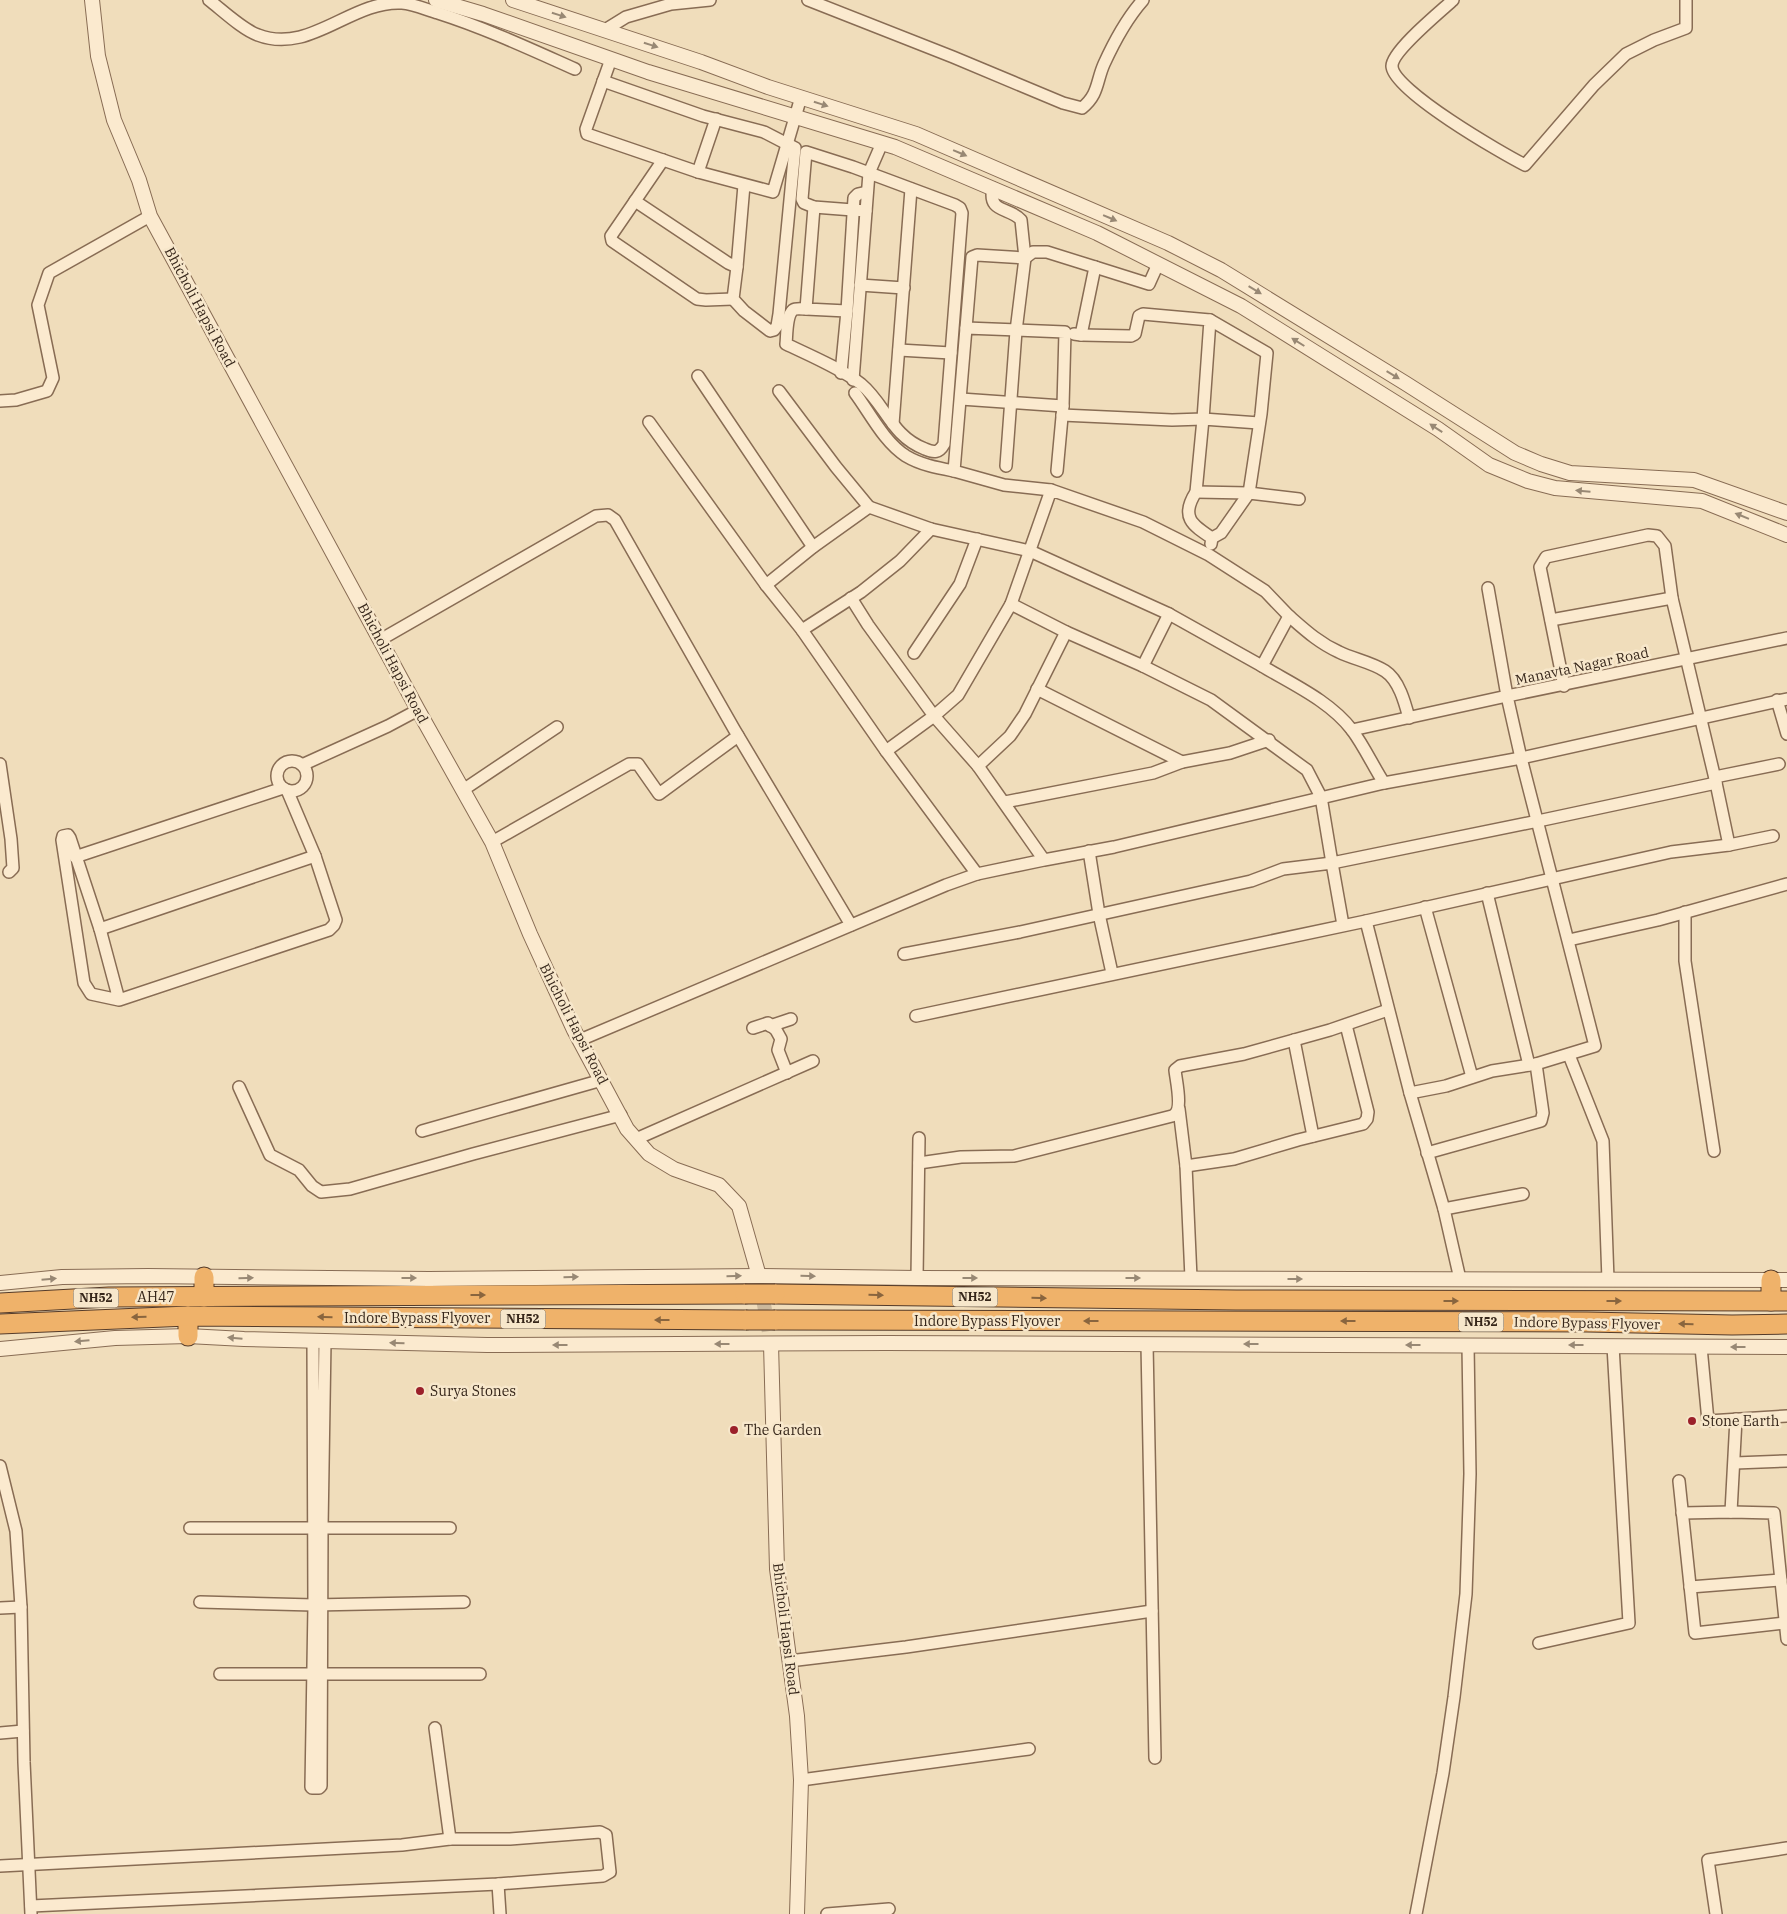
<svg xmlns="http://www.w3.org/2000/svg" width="1787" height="1914" viewBox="0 0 1787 1914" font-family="'IBM Plex Serif',serif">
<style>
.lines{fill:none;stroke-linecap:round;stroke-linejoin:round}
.tertiary-tunnel{stroke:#cbb89b;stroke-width:14;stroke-dasharray:14 7;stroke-linecap:butt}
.minor-casing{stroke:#886c54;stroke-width:14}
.tertiary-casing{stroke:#886c54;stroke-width:16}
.trunk-casing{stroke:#553b29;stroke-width:21}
.minor{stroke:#fbeacf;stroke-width:11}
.tertiary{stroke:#fbeacf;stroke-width:14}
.trunk{stroke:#efb26a;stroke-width:19}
.trunk-bridge-casing{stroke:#553b29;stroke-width:21;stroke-linecap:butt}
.trunk-bridge{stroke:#efb26a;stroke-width:19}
.oneway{fill:#988874}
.oneway2{fill:#89653e}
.poi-dot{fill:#9b202a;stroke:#f7e7cb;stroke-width:2}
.labels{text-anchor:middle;stroke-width:5;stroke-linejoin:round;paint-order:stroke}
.shield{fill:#f7e7cb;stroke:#70604f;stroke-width:1}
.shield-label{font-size:12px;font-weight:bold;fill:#36261a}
.street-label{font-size:14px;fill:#36261a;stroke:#f7e7cb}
.poi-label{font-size:14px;fill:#36261a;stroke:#f7e7cb;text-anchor:start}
</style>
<rect width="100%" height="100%" fill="#f0ddbb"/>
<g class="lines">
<polyline class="tertiary-tunnel" points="759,1276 771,1344"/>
<g class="minor-casing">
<g id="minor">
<path d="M209,0C222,10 243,30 258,35C310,55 351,0 402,3C414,4 427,10 438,13C485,28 530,49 575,69"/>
<path d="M808,0L953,57L1063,103L1082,108C1099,94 1096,82 1104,64C1114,42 1127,18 1143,0"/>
<path d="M1453,0C1441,11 1392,51 1392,66C1392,90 1503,154 1525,165L1594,85L1626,54L1654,40L1686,28V0"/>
<polyline points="605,30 626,17 671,4 710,0"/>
<polyline points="611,59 586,129 587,134 698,172 773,192 801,97"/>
<polyline points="603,81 703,116 764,132 795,148 779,314 777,326 774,330 770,331 744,311 733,299 737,267 728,263 635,201 663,160"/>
<polyline points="698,172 716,119"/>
<path d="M993,188C987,213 1010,207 1021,220L1025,258L1016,331L1006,466"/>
<polyline points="635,201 611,236 612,241 697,299 706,300 733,299"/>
<polyline points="814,207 806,309 847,311 841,373"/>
<polyline points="737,267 744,185"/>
<polyline points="1095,267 1149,284 1158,264"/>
<polyline points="860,285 904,288"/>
<path d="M806,309C802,309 796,308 793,310C786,316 787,336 786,344C809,355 842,369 861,384C886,405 891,436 925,449C934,453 939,453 944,444L962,213L960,208L955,205L853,167L806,152L802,199L804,203L814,207L866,211"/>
<polyline points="847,311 854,198 858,194 867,192"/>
<polyline points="1210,320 1267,353 1261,414 1249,493 1221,533 1212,538"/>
<polyline points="966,328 972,257 977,255 1025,258 1033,252 1047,252 1095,267 1081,335 1074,334"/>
<polyline points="899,350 951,353"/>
<polyline points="698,376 813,547"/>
<polyline points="853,380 869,173 882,143"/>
<path d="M855,393C870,413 884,442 906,456C921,465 938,468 954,471"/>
<polyline points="961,399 1063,406"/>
<polyline points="0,401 16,400 47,391 53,378 38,305 49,273 150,216"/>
<polyline points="1062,415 1172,420 1203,419 1210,320 1143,314 1139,316 1135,334 1131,336 1081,335"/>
<polyline points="649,422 766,585 802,630 861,592 900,561 931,529 1030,551 1169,614"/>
<polyline points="893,424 911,189"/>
<polyline points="1051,490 1004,485 954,471 966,328 1065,332 1063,406 1057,471"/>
<polyline points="1196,492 1249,493 1299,499"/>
<polyline points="869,507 931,529"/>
<path d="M1211,544L1212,538C1192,525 1180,517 1196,492L1203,419L1259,423"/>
<polyline points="766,585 813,547 869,507 836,467 779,391"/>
<polyline points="851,598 868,625 934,716 886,751 977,874"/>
<path d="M1289,616C1305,630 1319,643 1339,652C1353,659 1371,662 1385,671C1399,680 1405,703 1409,718"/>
<polyline points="1551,620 1672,598"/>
<polyline points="802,630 886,751"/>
<polyline points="1066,632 1143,666 1211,700 1307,770 1321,797 1332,863 1538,821 1716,783 1672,598 1665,546 1657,536 1648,535 1546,557 1540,567 1564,686"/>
<polyline points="1787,638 1507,696 1521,758 1787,699"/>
<polyline points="380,640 596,516 608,515 615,520 734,729 851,925"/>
<polyline points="914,653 960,584 977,539"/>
<polyline points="1143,666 1169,614 1262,666"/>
<polyline points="1037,689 1182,762"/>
<polyline points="1777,700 1787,734"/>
<polyline points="1352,730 1507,696 1488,588"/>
<circle cx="292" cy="776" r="15"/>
<polyline points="0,764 11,839 13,868 9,872"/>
<polyline points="302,765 388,726 418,710"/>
<polyline points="978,766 934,716 958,695 1011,604"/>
<polyline points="1715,777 1779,764"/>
<polyline points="1384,783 1521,758 1595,1046 1536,1064 1492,1071 1446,1086 1410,1093"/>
<polyline points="463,790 557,727"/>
<polyline points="1005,802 1153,773 1182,762 1230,753 1269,740"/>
<polyline points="492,842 629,764 638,764 659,794 738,736"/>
<polyline points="1729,845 1773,836"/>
<polyline points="1089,851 1099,914 1112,973"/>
<polyline points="75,857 283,788"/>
<polyline points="1487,893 1529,1065"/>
<polyline points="1425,907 1472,1077"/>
<polyline points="1685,912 1685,961 1714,1151"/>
<polyline points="1366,921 1410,1093 1444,1209 1460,1279"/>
<polyline points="100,929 315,856"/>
<polyline points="1569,940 1658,920 1787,884"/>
<polyline points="904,954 1020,932 1251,881 1283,869 1332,863 1343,925"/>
<polyline points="119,1000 91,994 84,983 62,840 63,836 68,835 70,838 100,929 119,1000 329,930 334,925 336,920 315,856 287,790"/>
<polyline points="916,1016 1366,921 1671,852 1729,845 1716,783"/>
<polyline points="770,1026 791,1019"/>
<polyline points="753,1028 768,1023 776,1030 781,1039 778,1050 787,1073"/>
<path d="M580,1040L946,885L977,874L1044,860L978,766L1010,736L1025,714L1066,632L1011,604L1051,490L1143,522L1209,555L1265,591L1289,616L1262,666C1292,684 1330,701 1352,730C1364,746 1373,766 1384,783L1114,847L1044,860"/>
<polyline points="1294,1040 1313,1136"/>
<polyline points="1569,1055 1603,1141 1608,1280"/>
<polyline points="239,1087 270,1155 299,1170 312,1186 321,1192 350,1189 473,1154 621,1115"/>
<polyline points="1179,1109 1186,1166 1191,1278"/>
<polyline points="422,1131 602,1080"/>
<polyline points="636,1139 813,1061"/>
<polyline points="1427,1153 1541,1121 1543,1113 1536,1064"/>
<path d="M919,1163L961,1157L1014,1156L1172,1116C1184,1112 1176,1081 1175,1070L1180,1066L1244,1054L1330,1030L1388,1010"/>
<polyline points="1186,1166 1234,1159 1298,1140 1363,1124 1367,1119 1368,1112 1346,1025"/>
<polyline points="1444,1209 1523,1194"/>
<polyline points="917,1278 919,1138"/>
<polyline points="313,1341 314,1605 311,1787 312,1788 319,1788 321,1786 322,1528 325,1341"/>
<polyline points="1147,1344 1155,1758"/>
<polyline points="1701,1347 1708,1421 1787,1416"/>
<polyline points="1735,1463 1787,1461"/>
<polyline points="0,1466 16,1531 21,1607 24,1762 31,1914"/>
<polyline points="1679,1481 1695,1633 1785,1623"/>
<polyline points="1731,1512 1736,1419"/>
<polyline points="1682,1513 1731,1512 1774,1513 1787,1639"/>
<polyline points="190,1528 450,1528"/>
<polyline points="1690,1587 1781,1580"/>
<polyline points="200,1602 314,1605 464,1602"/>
<polyline points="0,1608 21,1607"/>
<polyline points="1539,1643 1629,1623 1613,1346"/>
<polyline points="789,1661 906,1647 1152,1611"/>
<polyline points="220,1674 480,1674"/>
<polyline points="435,1728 450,1839"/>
<polyline points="0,1733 23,1731"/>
<polyline points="801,1780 1029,1749"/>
<polyline points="0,1866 402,1845 450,1839 510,1839 600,1832 606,1835 610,1872 603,1876 498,1884 31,1906"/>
<polyline points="498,1884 500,1914"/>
<polyline points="827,1914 889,1909"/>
<polyline points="1416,1914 1443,1773 1454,1697 1466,1594 1470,1474 1468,1345"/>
<polyline points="1716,1914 1708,1860 1787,1848"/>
</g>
</g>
<g class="tertiary-casing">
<g id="tertiary">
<polyline points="92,0 98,56 114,120 139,180 150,216 418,710 492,842 530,934 574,1030 627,1129 649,1154 674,1169 719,1185 739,1206 759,1276"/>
<polyline points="436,0 483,14 648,72 895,147 1097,233 1241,306 1438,429 1489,465 1528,481 1555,488 1702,501 1787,535"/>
<polyline points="513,0 701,62 768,87 916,134 1168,243 1221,270 1405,383 1515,453 1541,464 1570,473 1694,480 1787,513"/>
<polyline points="0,1283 62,1277 148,1276 429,1279 759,1276 917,1278 1787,1280"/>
<polyline points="771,1344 777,1569 797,1716 801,1780 797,1914"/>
<polyline points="0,1349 115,1338 188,1336 244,1339 487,1345 886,1343 1787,1347"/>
</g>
</g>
<g class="trunk-casing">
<g id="trunk">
<polyline points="1771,1280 1771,1301"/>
<polyline points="775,1294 1236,1300 1787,1301"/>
<polyline points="204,1297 204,1277"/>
<polyline points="0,1303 109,1297 745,1294"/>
<polyline points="188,1316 188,1336"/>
<polyline points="775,1320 1587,1322 1732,1325 1787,1324"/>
<polyline points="0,1324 188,1316 746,1320"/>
</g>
</g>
<use href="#minor" class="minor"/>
<use href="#tertiary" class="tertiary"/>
<use href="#trunk" class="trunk"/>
<g class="trunk-bridge-casing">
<g id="trunk-bridge">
<polyline points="745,1294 775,1294"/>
<polyline points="746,1320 775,1320"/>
</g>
</g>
<use href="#trunk-bridge" class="trunk-bridge"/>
</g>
<defs><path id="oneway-solid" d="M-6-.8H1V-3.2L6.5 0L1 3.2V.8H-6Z" transform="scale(1.25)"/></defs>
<g class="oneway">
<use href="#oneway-solid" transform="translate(559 15) rotate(18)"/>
<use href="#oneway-solid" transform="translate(651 45) rotate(18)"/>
<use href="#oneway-solid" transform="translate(821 104) rotate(18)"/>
<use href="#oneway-solid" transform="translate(960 153) rotate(23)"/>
<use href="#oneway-solid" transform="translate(1110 218) rotate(23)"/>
<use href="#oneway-solid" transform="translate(1255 290) rotate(31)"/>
<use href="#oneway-solid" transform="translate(1298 342) rotate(-148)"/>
<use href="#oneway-solid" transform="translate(1393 375) rotate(31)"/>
<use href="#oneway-solid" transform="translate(1436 428) rotate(-147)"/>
<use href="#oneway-solid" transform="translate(1583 491) rotate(-175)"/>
<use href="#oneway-solid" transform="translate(1742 516) rotate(-158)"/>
<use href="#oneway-solid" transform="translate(734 1276) rotate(-1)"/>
<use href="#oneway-solid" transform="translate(808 1276) rotate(1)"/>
<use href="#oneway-solid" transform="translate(571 1277) rotate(-1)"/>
<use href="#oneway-solid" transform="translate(246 1278) rotate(-1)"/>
<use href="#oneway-solid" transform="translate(409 1278)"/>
<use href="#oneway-solid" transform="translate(970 1278)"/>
<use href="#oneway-solid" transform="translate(1133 1278)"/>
<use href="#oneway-solid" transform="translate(49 1279) rotate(-5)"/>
<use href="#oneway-solid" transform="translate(1295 1279)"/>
<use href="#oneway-solid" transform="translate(235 1338) rotate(-175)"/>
<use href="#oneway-solid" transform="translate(82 1341) rotate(175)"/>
<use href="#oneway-solid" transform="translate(397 1343) rotate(-178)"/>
<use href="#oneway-solid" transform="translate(722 1344) rotate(180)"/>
<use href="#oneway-solid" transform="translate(1251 1344) rotate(-180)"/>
<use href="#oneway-solid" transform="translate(560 1345) rotate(180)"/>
<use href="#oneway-solid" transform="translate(1413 1345) rotate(-180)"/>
<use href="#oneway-solid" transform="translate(1576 1345) rotate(-180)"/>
<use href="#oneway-solid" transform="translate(1738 1347) rotate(-180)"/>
</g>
<g class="oneway2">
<use href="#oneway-solid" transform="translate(478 1295)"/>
<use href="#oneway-solid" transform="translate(876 1295) rotate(1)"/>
<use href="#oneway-solid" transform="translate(1039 1298) rotate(1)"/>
<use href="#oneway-solid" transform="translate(1451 1301)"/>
<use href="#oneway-solid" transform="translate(1614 1301)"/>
<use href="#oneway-solid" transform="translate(139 1317) rotate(179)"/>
<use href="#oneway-solid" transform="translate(325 1317) rotate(-179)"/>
<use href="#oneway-solid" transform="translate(662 1320) rotate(-180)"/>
<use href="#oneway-solid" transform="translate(1091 1321) rotate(-180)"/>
<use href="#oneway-solid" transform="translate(1348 1321) rotate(-180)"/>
<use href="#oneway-solid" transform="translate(1686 1324) rotate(-179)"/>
</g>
<g class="poi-dot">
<circle cx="420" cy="1391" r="5"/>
<circle cx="1692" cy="1421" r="5"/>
<circle cx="734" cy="1430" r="5"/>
</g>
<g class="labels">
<g class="shield">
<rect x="952.5" y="1287.5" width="45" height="19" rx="4"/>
<rect x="73.5" y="1288.5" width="45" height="19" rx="4"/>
<rect x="500.5" y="1309.5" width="45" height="19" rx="4"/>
<rect x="1458.5" y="1312.5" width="45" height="19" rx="4"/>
</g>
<g class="shield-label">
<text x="975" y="1301">NH52</text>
<text x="96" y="1302">NH52</text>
<text x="523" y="1323">NH52</text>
<text x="1481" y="1326">NH52</text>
</g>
<g class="street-label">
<text transform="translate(200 307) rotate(62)" y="5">Bhicholi Hapsi Road</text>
<text transform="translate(393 663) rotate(62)" y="5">Bhicholi Hapsi Road</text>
<text transform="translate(1582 666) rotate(-12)" y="5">Manavta Nagar Road</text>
<text transform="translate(574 1024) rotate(63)" y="5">Bhicholi Hapsi Road</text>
<text x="156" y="1302">AH47</text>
<text x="417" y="1323">Indore Bypass Flyover</text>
<text x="987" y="1326">Indore Bypass Flyover</text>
<text transform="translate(1587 1323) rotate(1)" y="5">Indore Bypass Flyover</text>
<text transform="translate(786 1629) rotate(83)" y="5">Bhicholi Hapsi Road</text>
</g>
<g class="poi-label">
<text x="430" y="1396">Surya Stones</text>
<text x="1702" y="1426">Stone Earth</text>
<text x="744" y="1435">The Garden</text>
</g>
</g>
</svg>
